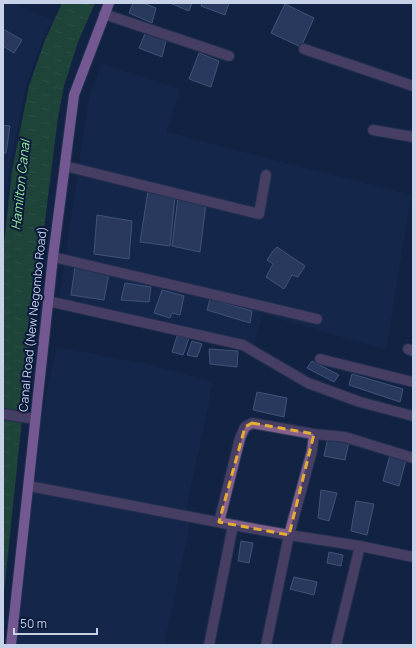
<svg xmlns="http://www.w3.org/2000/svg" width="416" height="648" viewBox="0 0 416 648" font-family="Manrope,sans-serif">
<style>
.built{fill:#192b54}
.water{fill:url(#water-ripples)}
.building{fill:#43567c;stroke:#788db6}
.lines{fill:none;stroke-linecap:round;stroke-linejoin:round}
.minor-casing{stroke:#303f5e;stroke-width:12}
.major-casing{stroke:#303f5e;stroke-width:12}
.minor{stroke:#865f8a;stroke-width:10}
.major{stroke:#ea99f2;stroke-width:10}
.marked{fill:none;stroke:#e3ae34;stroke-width:3;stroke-dasharray:8 5;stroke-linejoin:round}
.labels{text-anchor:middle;stroke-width:4;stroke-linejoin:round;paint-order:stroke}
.street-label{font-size:12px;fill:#c7d2e9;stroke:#0a1939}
.water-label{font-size:13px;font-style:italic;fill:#9bf29a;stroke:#0a1939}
</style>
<defs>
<pattern id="water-ripples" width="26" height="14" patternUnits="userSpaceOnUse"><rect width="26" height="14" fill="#2d6d2f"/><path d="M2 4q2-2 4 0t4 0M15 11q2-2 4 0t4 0" fill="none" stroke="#4a814d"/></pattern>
</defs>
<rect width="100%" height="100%" fill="#132344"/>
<g class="built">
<polygon points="3,3 13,3 52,20 43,39 26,85 9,171 3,229"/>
<polygon points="102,64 180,89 166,132 411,195 386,350 263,314 254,345 59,299 89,98"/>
<polygon points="57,347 151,365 213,382 187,505 189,529 164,645 17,645 41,420"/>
</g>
<polygon class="water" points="62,3 95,3 78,42 64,86 58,117 31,332 3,602 3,253 12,171 29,86 45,40"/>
<g class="building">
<polygon points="133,3 143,3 156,8 152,23 129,13"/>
<polygon points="170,3 192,3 189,11"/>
<polygon points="202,3 229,3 225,15 201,6"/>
<polygon points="285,4 314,18 301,47 271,33"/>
<polygon points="3,29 22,40 14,53 3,46"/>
<polygon points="147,29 167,37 162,57 139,48"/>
<polygon points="199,53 219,61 211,87 189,79"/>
<polygon points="3,125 10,126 6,153 3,153"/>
<polygon points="148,191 175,197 170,246 140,242"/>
<polygon points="178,197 206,203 200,252 172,246"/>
<polygon points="97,215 132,221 129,259 94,254"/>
<polygon points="277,247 305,266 298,277 292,275 284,289 266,277 273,264 267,260 273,251"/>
<polygon points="75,267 109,273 104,300 71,295"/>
<polygon points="125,283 151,287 149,302 121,300"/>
<polygon points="162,290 184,296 180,315 172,313 170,318 154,313"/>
<polygon points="210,299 252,311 250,323 207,310"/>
<polygon points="177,336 189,338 183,355 172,352"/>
<polygon points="192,341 202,344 197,357 187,355"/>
<polygon points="209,349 238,351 237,367 210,364"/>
<polygon points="312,361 339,375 334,382 307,368"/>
<polygon points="352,374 403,389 400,402 349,385"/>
<polygon points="257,392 287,398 284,417 253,410"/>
<polygon points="328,437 349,442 345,460 324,456"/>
<polygon points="390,455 406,460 399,486 383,481"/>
<polygon points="321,490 337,493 329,521 318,518"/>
<polygon points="356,501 374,504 367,535 351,531"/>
<polygon points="241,541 253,543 249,563 238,561"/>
<polygon points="329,552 343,555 341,566 327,563"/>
<polygon points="294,577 317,582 314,595 290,589"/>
</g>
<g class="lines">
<g class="minor-casing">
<g id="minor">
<polyline points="104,14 229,56"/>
<polyline points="304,49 413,86"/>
<polyline points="373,130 413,137"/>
<polyline points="65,166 259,214 266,175"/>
<polyline points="53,257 317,319"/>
<polyline points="48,301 243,345 308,383 360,402 413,416"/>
<polyline points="408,349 413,351"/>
<polyline points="320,359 413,382"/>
<polyline points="3,414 35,419"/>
<polyline points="314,434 345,437 413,458"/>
<polyline points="29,486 233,525 289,535 360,546 413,557"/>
<polyline points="219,522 240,438 245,427 252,423 314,434 312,451 289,535 266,645"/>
<polyline points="209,645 233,525"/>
<polyline points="336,645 360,546"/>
</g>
</g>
<g class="major-casing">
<polyline id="major" points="11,645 53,257 74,95 109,3"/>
</g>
<use href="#minor" class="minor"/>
<use href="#major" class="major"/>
</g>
<path d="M0 0H416V648H0ZM252,423L314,434L289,535L219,522L245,427Z" fill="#132344" fill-opacity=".55" fill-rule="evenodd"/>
<path class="marked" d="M252,423L314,434L289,535L219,522L245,427Z"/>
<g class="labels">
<g class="street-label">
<text transform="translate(33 319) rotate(-84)" y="4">Canal Road (New Negombo Road)</text>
</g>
<g class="water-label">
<text transform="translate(20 185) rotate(-84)" y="5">Hamilton Canal</text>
</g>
</g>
<rect width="416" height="648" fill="none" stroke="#c7d2e9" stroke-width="8"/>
<path d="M14 628v6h83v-6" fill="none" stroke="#c7d2e9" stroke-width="2"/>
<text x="20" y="628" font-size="12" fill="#c7d2e9" stroke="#0a1939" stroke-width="3" paint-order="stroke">50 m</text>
</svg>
